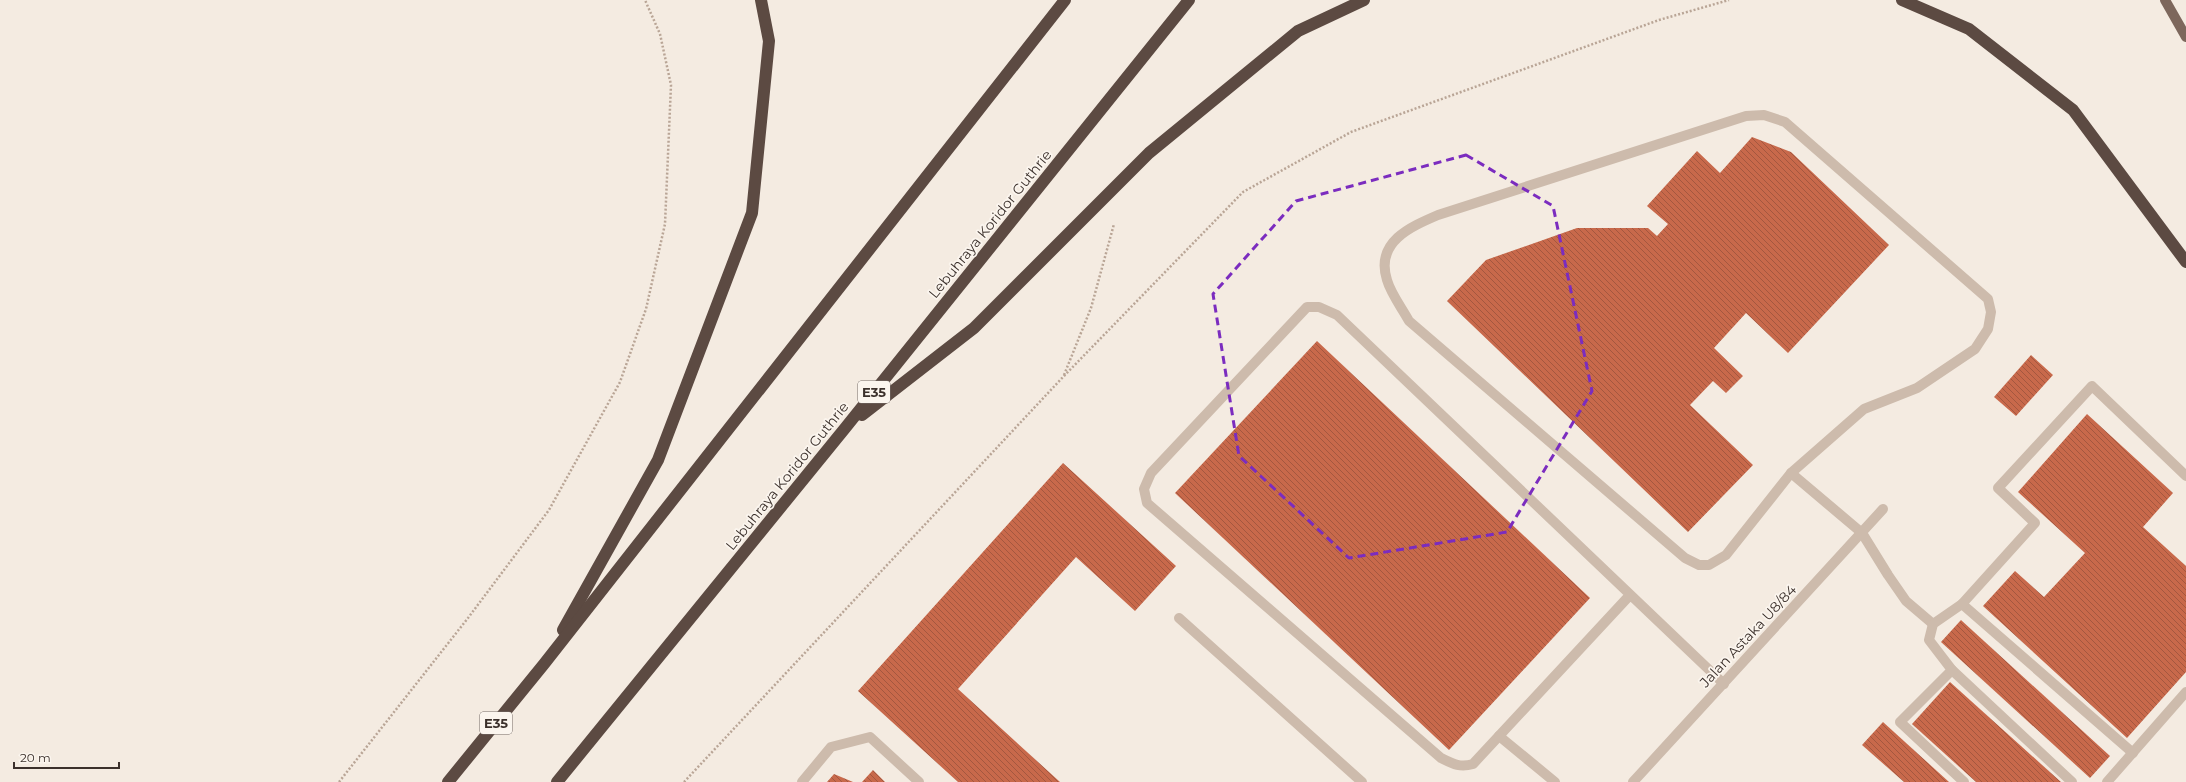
<svg xmlns="http://www.w3.org/2000/svg" width="2186" height="782" viewBox="0 0 2186 782" font-family="Montserrat,sans-serif">
<style>
.building{fill:url(#building-back-hatch)}
.lines{fill:none;stroke-linecap:round;stroke-linejoin:round}
.path{stroke:#b9a596;stroke-width:2.5;stroke-dasharray:2 2;stroke-linecap:butt}
.lane{stroke:#cdbbac;stroke-width:10}
.street{stroke:#cdbbac;stroke-width:10}
.primary{stroke:#7d675c;stroke-width:10}
.highway{stroke:#5c4a42;stroke-width:12}
.marked{fill:none;stroke:#7b2cbf;stroke-width:3;stroke-dasharray:8 5;stroke-linejoin:round}
.labels{text-anchor:middle;stroke-width:3.5;stroke-linejoin:round;paint-order:stroke}
.shield{fill:#fbf5ee;stroke:#756b66;stroke-width:1}
.shield-label{font-size:13px;font-weight:bold;fill:#3b302b}
.street-label{font-size:14px;fill:#3b302b;stroke:#fbf5ee}
</style>
<defs>
<pattern id="building-back-hatch" width="6" height="6" patternUnits="userSpaceOnUse"><rect width="6" height="6" fill="#c8694b"/><path d="M-1 5l2 2M0 0l6 6M5-1l2 2" fill="none" stroke="#a4573f"/></pattern>
</defs>
<rect width="100%" height="100%" fill="#f4ebe1"/>
<g class="building">
<polygon points="1752,137 1791,152 1889,245 1788,353 1746,313 1714,348 1743,376 1726,393 1713,381 1690,405 1753,465 1688,532 1447,301 1486,260 1577,228 1648,228 1657,236 1668,224 1647,206 1697,151 1720,173"/>
<polygon points="1317,341 1590,598 1449,750 1175,493"/>
<polygon points="2031,355 2053,375 2016,416 1994,397"/>
<polygon points="2087,414 2173,493 2143,527 2186,566 2186,672 2127,738 1983,606 2015,571 2044,597 2085,553 2018,492"/>
<polygon points="1063,463 1176,566 1135,611 1076,557 958,689 1060,782 958,782 858,691"/>
<polygon points="1961,620 2110,756 2090,778 1941,642"/>
<polygon points="1950,682 2061,782 1976,782 1912,724"/>
<polygon points="1883,722 1949,782 1904,782 1862,745"/>
<polygon points="873,770 885,782 862,782"/>
<polygon points="834,774 853,782 827,782"/>
</g>
<g class="lines">
<g class="path">
<polyline points="1064,375 1091,308 1114,224"/>
<polyline points="339,782 468,618 549,510 620,382 646,309 665,224 671,85 660,34 645,0"/>
<polyline points="684,782 1063,377 1243,192 1351,132 1659,20 1729,0"/>
</g>
<g class="lane">
<path d="M1764,115L1785,122L1988,299L1991,312L1988,329L1975,349L1917,388L1864,409L1791,473L1726,555L1709,565H1699L1685,558L1409,321C1402,308 1391,294 1387,280C1375,242 1410,227 1438,215L1746,116Z"/>
<polyline points="1791,473 1862,533 1888,575 1906,601 1933,624"/>
<path d="M1630,595L1473,764C1460,768 1453,764 1441,758L1147,503L1144,489L1151,473L1307,307H1319L1337,315L1724,684"/>
<polyline points="1962,604 2133,753"/>
<polyline points="1179,618 1362,782"/>
<polyline points="1952,670 2072,782"/>
<polyline points="1499,736 1555,782"/>
<polyline points="802,782 831,747 870,737 919,782"/>
<polyline points="1964,782 1900,722 1952,670 1929,640 1933,624 1962,604 2035,523 1998,488 2092,386 2186,476"/>
<polyline points="2107,782 2186,692"/>
</g>
<polyline class="street" points="1633,782 1883,509"/>
<polyline class="primary" points="2165,0 2186,37"/>
<g class="highway">
<polyline points="1902,0 1969,29 2073,110 2186,262"/>
<polyline points="862,415 974,328 1149,153 1298,31 1364,0"/>
<polyline points="563,630 658,460 752,213 769,41 761,0"/>
<polyline points="448,782 544,664 1065,0"/>
<polyline points="557,782 846,427 1189,0"/>
</g>
</g>
<path class="marked" d="M1466,155L1553,206L1592,391L1507,532L1349,558L1239,456L1213,294L1296,201Z"/>
<g class="labels">
<g class="shield">
<rect x="858" y="381" width="32" height="22" rx="3"/>
<rect x="480" y="712" width="32" height="22" rx="3"/>
</g>
<g class="shield-label">
<text x="874" y="397">E35</text>
<text x="496" y="728">E35</text>
</g>
<g class="street-label">
<text transform="translate(990 224) rotate(-51)" y="5">Lebuhraya Koridor Guthrie</text>
<text transform="translate(787 476) rotate(-51)" y="5">Lebuhraya Koridor Guthrie</text>
<text transform="translate(1748 636) rotate(-47)" y="5">Jalan Astaka U8/84</text>
</g>
</g>
<path d="M14 762v6h105v-6" fill="none" stroke="#3b302b" stroke-width="2"/>
<text x="20" y="762" font-size="12" fill="#3b302b" stroke="#fbf5ee" stroke-width="3" paint-order="stroke">20 m</text>
</svg>
